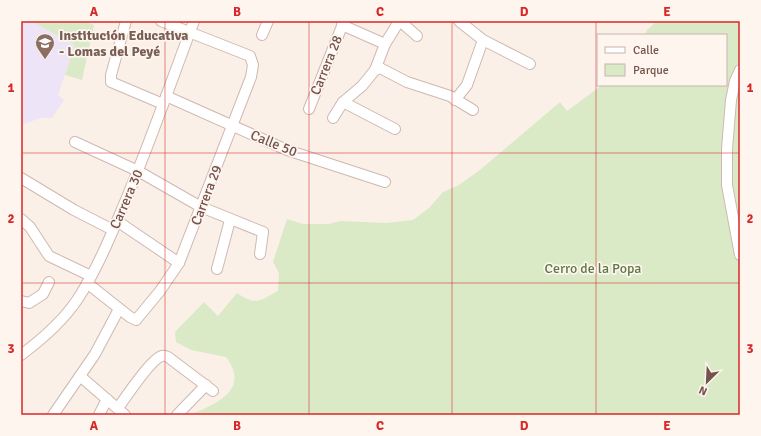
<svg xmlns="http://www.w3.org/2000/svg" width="761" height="436" viewBox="0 0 761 436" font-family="Signika,sans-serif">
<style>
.education{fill:#ede4f8}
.green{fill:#dae9c6}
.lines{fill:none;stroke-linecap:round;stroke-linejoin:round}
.minor-casing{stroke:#cfb8b1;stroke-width:12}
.minor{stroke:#fff;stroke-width:10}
.grid{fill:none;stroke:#d62828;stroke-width:1;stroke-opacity:0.55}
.labels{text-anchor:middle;stroke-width:3.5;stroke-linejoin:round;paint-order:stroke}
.education-label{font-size:14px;font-weight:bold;fill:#785e54;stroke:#fef5ee;text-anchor:start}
.street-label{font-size:14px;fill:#74534d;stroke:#fef5ee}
.park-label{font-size:14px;fill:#5e7945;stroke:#fef5ee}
.neatline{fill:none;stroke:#d62828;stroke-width:1.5}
.grid-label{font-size:13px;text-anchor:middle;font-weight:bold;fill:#d62828}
</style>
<rect width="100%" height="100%" fill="#fbf0e7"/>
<polygon class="education" points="21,21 31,21 75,45 58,95 64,100 52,118 41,118 21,125"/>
<g class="green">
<polygon points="31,21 83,21 94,25 82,80 65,75 75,45"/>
<path d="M657,21H740V415H190C216,404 251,390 226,357L191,350L176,342L175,332L204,302L218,316L237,293C256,306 259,301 278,291L279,273L273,262L287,219L303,224H329L340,221L386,223L413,220L429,208L443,192L459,185L480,170L560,102L567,111L602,85H726V35H645L647,30Z"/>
</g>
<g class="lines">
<g class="minor-casing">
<g id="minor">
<polyline points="126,21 111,75 111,82 163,104"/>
<polyline points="459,21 483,40 530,64"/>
<polyline points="342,25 385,44"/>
<polyline points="262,35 268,21"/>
<polyline points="375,70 380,68 407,82 450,96 473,110"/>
<polyline points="740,70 735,81 731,100 727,149 727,185 740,255"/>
<polyline points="166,96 287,150 385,182"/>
<polyline points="455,100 467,85 483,40"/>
<polyline points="343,102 395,129"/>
<polyline points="309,109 344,21"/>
<polyline points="333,118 343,102 362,86 375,70 385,44 398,23 401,22 417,36"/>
<polyline points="75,142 138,171 201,207 263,232 260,254"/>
<polyline points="21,178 74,210 113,230"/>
<polyline points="21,219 30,227 49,256 91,276"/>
<polyline points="117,221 179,263"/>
<polyline points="217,269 230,220"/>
<polyline points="87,283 130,317 136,320 160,291 179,263 251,77 253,65 250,56 161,21"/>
<polyline points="21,301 29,303 43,294 49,282"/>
<path d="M21,355C41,340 63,321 77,300C97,270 111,235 125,202C150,143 171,82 194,21"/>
<polyline points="80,376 125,415"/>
<path d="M118,408C125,398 152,358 162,356C164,355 166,356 168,357L213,391"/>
<polyline points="53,415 95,354 119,309"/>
<polyline points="99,415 107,399"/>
<polyline points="177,415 206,385"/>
</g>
</g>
<use href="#minor" class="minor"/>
</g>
<path class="grid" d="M165,21V415M309,21V415M452,21V415M596,21V415M21,153H740M21,283H740"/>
<defs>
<g id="school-pin" transform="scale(1)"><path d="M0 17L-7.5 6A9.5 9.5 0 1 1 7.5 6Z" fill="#8d6e63" stroke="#fef5ee"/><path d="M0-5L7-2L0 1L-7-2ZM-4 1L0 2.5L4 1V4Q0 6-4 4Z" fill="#fff"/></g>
</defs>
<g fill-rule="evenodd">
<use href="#school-pin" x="45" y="43"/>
</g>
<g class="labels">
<g class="education-label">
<text x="59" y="40">Institución Educativa<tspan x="59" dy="16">- Lomas del Peyé</tspan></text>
</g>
<g class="street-label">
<text transform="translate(326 65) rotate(-68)" y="5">Carrera 28</text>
<text transform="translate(274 143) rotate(22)" y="5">Calle 50</text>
<text transform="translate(206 195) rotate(-69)" y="5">Carrera 29</text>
<text transform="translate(126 199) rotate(-67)" y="5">Carrera 30</text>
</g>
<g class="park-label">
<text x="593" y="273">Cerro de la Popa</text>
</g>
</g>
<rect width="761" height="436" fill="none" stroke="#fef5ee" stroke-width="44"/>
<rect x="597" y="34" width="130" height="52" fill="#fef5ee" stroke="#c7b4ae"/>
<rect x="605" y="47" width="20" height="6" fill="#ffffff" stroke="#c7b4ae"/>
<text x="633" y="54" font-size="12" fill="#74534d">Calle</text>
<rect x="605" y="64" width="20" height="12" fill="#dae9c6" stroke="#c7b4ae"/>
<text x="633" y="74" font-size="12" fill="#74534d">Parque</text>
<g transform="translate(707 382) rotate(204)" stroke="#fef5ee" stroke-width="3" paint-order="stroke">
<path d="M0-3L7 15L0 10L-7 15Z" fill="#74534d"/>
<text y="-6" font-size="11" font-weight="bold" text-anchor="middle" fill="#74534d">N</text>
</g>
<rect x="22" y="22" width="717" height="392" class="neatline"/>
<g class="grid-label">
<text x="94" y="16">A</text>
<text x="237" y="16">B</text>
<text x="380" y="16">C</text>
<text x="524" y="16">D</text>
<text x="667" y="16">E</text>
<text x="11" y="92">1</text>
<text x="750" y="92">1</text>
<text x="11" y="223">2</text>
<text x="750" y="223">2</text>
<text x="11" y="353">3</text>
<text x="750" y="353">3</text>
<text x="94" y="430">A</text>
<text x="237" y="430">B</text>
<text x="380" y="430">C</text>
<text x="524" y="430">D</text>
<text x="667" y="430">E</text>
</g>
</svg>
